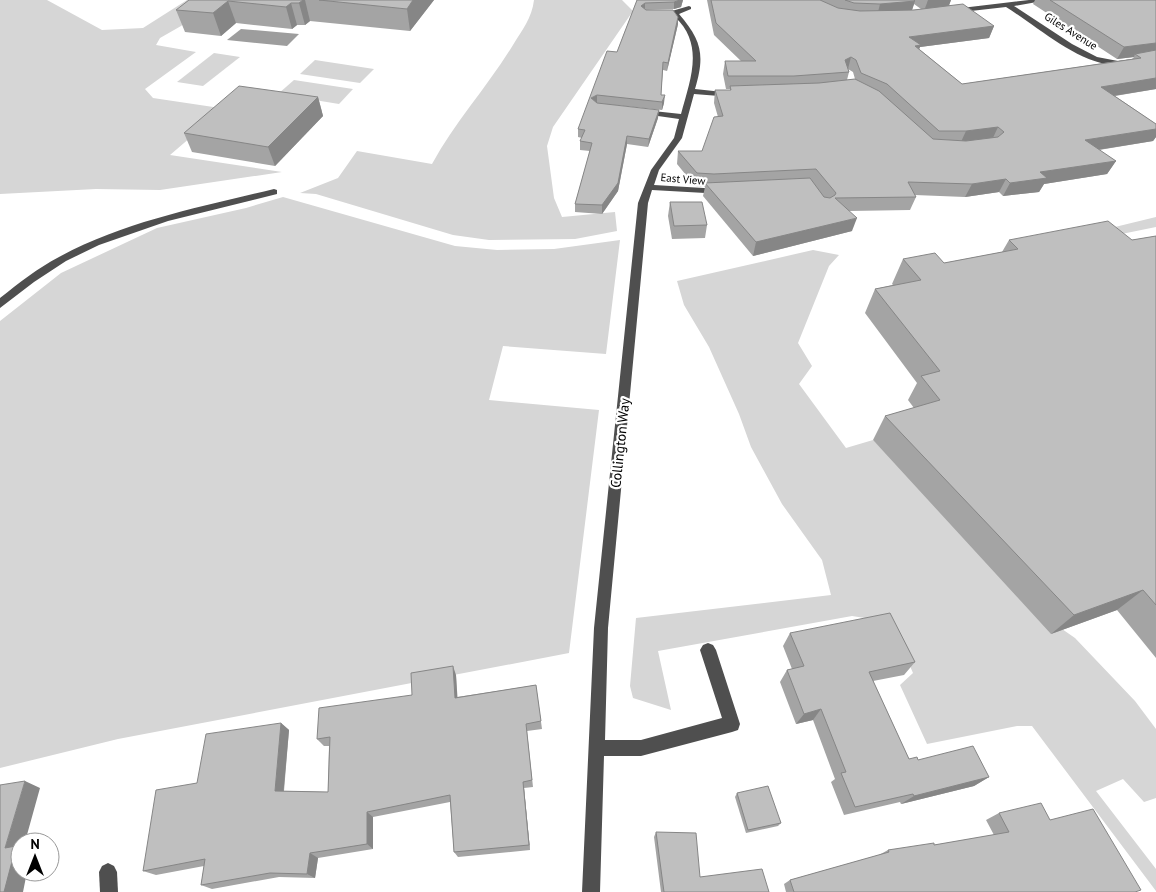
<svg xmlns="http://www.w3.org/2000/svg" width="1156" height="892" viewBox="0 0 1156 892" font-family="'PT Sans',sans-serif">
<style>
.green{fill:#d6d6d6}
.water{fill:#9d9d9d}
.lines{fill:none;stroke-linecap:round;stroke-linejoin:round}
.minor{fill:#4f4f4f;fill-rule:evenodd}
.wall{fill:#a4a4a4;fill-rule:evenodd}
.shaded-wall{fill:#868686}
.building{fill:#bfbfbf;stroke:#868686}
.labels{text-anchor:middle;stroke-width:4.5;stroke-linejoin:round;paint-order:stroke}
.far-street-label{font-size:11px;fill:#000;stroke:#fff}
.street-label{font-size:14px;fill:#000;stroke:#fff}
</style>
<rect width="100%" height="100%" fill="#fff"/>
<g class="green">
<polygon points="0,0 47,0 102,30 143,28 187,0 209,0 181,26 160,38 156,45 196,52 145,89 153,98 220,108 219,113 170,155 282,172 160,190 96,189 0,194"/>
<path d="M534,0H622L633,11L553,127L547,146L554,198L562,217L615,212L617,231L575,239L489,240L453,235L316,194L300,193L338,178L357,151L432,164C455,122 488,86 513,45C522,30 532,18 534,0Z"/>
<polygon points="214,53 240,57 203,86 177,82"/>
<polygon points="315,60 374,69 360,83 300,74"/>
<polygon points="294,80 353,89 339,104 278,94"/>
<polygon points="283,197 455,246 497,250 554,249 620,240 606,354 503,346 489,400 599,410 569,653 118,739 0,768 0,321 61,273 157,228 246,208"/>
<polygon points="1156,217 1156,227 1087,241 1045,244"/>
<polygon points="813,250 839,255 829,266 798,343 812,366 799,384 846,448 873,440 1062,629 1075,638 1135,701 1156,729 1156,798 1144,802 1123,779 1096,791 1156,869 1156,891 1032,726 1017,726 927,744 900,685 913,673 891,622 852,616 658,651 671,710 633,698 630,686 636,618 831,595 822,560 782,504 751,447 739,414 709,347 684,305 677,281"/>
</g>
<polygon class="water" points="241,29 299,34 287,46 227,40"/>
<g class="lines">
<g class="minor">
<path d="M1029,0H1048L1014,6L1072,44L1097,57L1118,61L1156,56V60C1140,63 1123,67 1106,64C1072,58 1035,25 1006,7L953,13L950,11L953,9Z"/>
<path d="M689,6L691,7V9L679,14C702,41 705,55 695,89L732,93L736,95L732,97L694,94L682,138L659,170L654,185L720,189L725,192L723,194L652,190L648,203L608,628L605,740H641L722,718L700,650L703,645L708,643L713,645L716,650L740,724L738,730L732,732L641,756H604L600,892H582L594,628L638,203L651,170L674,138L679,119L644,114L640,112L644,110L681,114C690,80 705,45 675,17C672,14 668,15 665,13Z"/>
<path d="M274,189L277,190V194L168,221L99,245L66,261L34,282L0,308V298C19,283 38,268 59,257C126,221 201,207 274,189Z"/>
<polygon points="108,863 114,866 117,872 118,892 100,892 99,872 102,866"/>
</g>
</g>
<g class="wall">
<polygon points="189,0 434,0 410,31 310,21 305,25 297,25 292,29 236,23 221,36 185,32 176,10"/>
<polygon points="637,0 683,0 681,7 674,9 645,10 678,24 667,71 663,70 661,95 664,103 662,110 614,105 658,118 648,147 627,144 618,191 602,214 575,212 575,204 590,151 580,150 580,141 582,138 578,137 578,129 617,52"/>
<path d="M707,0H951L949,5L994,26L989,38L920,47L919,49L962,84L1132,59L1134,57L1117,59L1033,4L1035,0H1156V89L1115,96L1156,124V137L1153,141L1099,150L1116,161L1107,174L1044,184L1039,192L1003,196L999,192L965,197L915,195L916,197L910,210L849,211L852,231L753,256L703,196L705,187L695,186L677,164L678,151H702L718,117L714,103L715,90H730V89H726L723,74L725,61H741L714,35ZM914,4L921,9L912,10ZM848,69L853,72L855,79L847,80L849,72Z"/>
<polygon points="318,97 323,116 275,166 192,152 184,133"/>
<polygon points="670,202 707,225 705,238 672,239 668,216"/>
<polygon points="1156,236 1156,658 1117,610 1051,634 873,440 885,416 914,408 908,400 917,383 865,313 875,289 893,285 892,284 903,259 944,263 1002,252 1009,240 1132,240"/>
<polygon points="790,633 915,662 904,675 873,681 909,759 918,760 989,777 974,786 901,804 900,802 844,815 831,782 835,779 813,720 796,724 780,682 787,670 792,669 783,646"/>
<polygon points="456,675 457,697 536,685 542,729 527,731 533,787 524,788 530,850 458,857 454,852 450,802 373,817 373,849 318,858 315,878 279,877 212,889 201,885 204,866 156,875 143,871 197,783 281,723 289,730 284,791 328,792 329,746 324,746 317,739"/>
<polygon points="737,793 781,823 778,826 746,833 735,797"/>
<polygon points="999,813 1050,820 1135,892 786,892 784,884 790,880 879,855 888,850 934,845 994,835 986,820"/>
<polygon points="656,832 700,877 769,892 661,892 654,837"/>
</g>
<g class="shaded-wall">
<polygon points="303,0 305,0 310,21 305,25 299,3"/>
<polygon points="413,0 434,0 410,31 407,9"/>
<polygon points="680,0 683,0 681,7 674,9 674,2"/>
<polygon points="928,0 951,0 948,8 924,11"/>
<polygon points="228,1 236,23 221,36 213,13"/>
<polygon points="915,1 911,13 877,16 880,4"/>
<polygon points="291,3 297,25 292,29 286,7"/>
<polygon points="645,3 645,10 641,6"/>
<polygon points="678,17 678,24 667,71 668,63"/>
<polygon points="994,26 989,38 920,47 916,57 909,37"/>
<polygon points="1156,43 1156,54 1135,54 1134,57 1117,59 1124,47"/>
<polygon points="851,57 848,69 845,60"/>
<polygon points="1156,78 1156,89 1094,99 1101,87"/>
<polygon points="597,95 597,103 591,98"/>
<polygon points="665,95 664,103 662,110 662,102"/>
<polygon points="318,97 323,116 275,166 268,147"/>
<polygon points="659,110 658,118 648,147 649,139"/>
<polygon points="998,127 992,140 960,144 966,131"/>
<polygon points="1156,129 1156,137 1153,141 1078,153 1085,140"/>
<polygon points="627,136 627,144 618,191 602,214 602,205"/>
<polygon points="1116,161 1107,174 1044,184 1039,192 1003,196 1010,183 1040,172"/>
<polygon points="1006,179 999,192 965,197 972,184"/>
<polygon points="857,218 852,231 753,256 756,242"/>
<polygon points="1143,590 1117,610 1051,634 1074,615"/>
<polygon points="453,666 456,675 458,706 455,698"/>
<polygon points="821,709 813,720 796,724 804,714"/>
<polygon points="281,723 289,730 283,797 275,791"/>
<polygon points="989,777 974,786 901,804 914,796"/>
<polygon points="25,781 40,788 25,842 20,842 20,872 27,872 23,892 4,892 5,848"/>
<polygon points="523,782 524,788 530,850 529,845"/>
<polygon points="367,812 373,817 373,849 367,844"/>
<polygon points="310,853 318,858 315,878 307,874"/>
</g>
<g class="building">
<polygon points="189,0 303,0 299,3 291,3 286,7 228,1 213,13 176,10"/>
<polygon points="319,0 413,0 407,9"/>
<polygon points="637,0 680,0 674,2 645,3 641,6 646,10 673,10 678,17 668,63 663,62 661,95 665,95 662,102 597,95 591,98 597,103 659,110 649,139 627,136 618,183 602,205 575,204 592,143 580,141 585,130 578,129 607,51 617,52"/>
<polygon points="711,0 820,0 838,8 860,11 914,10 963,4 994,26 909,37 921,45 915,46 962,84 1141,58 1135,54 1156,50 1156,78 1101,87 1156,124 1156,129 1085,140 1116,161 1040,172 1047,178 1010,183 1006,179 972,184 908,182 916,197 835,198 857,218 756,242 705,183 810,178 824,197 830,198 835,195 836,193 816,169 714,174 697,173 678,151 702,151 714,117 723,116 715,90 731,90 730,86 819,83 855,79 879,91 933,139 966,141 998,137 1004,132 998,127 966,131 939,131 887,84 861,73 856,60 851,57 845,60 849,72 794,76 728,76 725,61 756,61 716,23"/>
<polygon points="845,0 914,0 915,1 880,4 854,3"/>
<polygon points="1050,0 1156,0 1156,43 1124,47"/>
<polygon points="239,86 318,97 268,147 184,133"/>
<polygon points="670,202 702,202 707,225 674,226"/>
<polygon points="1108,221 1132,240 1156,236 1156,605 1143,590 1074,615 885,416 940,400 921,376 940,371 875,289 921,280 903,259 935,253 944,263 1018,249 1009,240"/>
<polygon points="890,613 915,662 869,672 909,759 917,757 918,760 973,746 989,777 914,796 913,794 855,807 841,773 846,772 821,709 804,714 787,670 804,666 790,633"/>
<polygon points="453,666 455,698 536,685 541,721 526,724 532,780 523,782 529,845 454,852 450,795 367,812 367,844 310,853 307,874 270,873 201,885 205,859 143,871 156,790 197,783 206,734 281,723 275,791 328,792 330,737 317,739 319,708 412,695 411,673"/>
<polygon points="25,781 5,848 16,846 4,892 0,892 0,785"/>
<polygon points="768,786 781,823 748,830 737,793"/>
<polygon points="1041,803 1050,820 1093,809 1141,890 1135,892 794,892 790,880 889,852 888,850 934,843 934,845 1009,832 999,813"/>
<polygon points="656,832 696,833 700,877 762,869 769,892 664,892"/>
</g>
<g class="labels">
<g class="far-street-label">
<text transform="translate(1071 31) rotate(32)" y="4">Giles Avenue</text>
<text transform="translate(683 179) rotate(5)" y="4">East View</text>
</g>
<g class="street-label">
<text transform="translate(620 443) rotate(-84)" y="5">Collington Way</text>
</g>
</g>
<g transform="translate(35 857)"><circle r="24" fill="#ffffff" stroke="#999999"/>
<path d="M0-4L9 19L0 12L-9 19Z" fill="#000000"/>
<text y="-8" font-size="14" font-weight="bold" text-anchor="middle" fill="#000000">N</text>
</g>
</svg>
